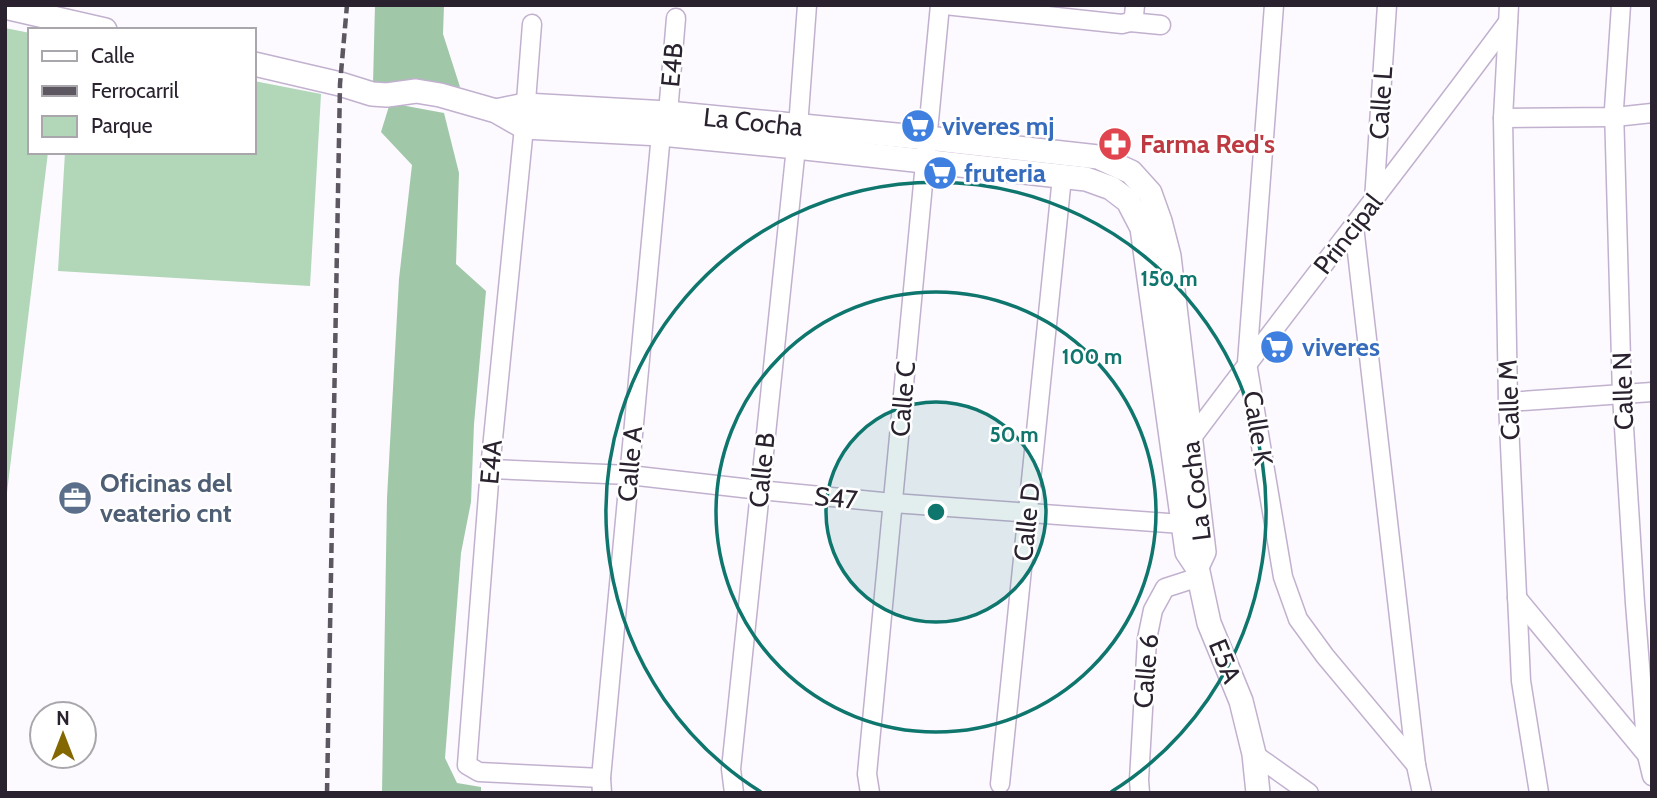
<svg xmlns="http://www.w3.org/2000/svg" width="1657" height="798" viewBox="0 0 1657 798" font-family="Cabin,sans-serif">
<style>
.green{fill:#b1d6b8}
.forest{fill:#a0c7a8}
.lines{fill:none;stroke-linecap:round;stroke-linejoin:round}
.minor-casing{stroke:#c1b1ce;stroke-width:21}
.tertiary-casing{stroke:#c1b1ce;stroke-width:26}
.minor{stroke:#fff;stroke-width:18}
.tertiary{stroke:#fff;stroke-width:23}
.rail{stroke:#5d5762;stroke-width:4.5;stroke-dasharray:10 5;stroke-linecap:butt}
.ring{fill:none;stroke:#0f766e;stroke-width:3.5}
.labels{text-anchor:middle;stroke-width:5;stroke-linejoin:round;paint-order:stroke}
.street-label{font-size:26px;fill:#2a232f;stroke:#fff}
.shop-label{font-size:26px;font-weight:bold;fill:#366cbe;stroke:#fff;text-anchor:start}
.health-label{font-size:26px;font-weight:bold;fill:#be3a42;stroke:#fff;text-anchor:start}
.service-label{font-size:26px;font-weight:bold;fill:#4e5e75;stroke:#fff;text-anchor:start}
.centre{fill:#0f766e;stroke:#fff;stroke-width:3.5}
.ring-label{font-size:21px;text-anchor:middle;font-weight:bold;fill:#0f766e;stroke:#fff;stroke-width:5;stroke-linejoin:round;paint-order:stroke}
</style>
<rect width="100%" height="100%" fill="#fcf9ff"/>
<g class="green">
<polygon points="5,28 30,33 30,152 48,152 5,509"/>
<polygon points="254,81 321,94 310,286 58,271 65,152 254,152"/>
</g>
<g class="forest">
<polygon points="375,5 444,5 443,34 460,87 373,84"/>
<polygon points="390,103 444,113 459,173 456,264 486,291 474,424 471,502 461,553 445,758 457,783 481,787 481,793 382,793 387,498 399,279 412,165 381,132"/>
</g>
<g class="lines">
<g class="minor-casing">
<g id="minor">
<polyline points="945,5 1122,24 1130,22 1134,16 1135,5"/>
<polyline points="1274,5 1247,363 1283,577 1298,619 1325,656 1416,765 1422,793"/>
<polyline points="1509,5 1503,118 1508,402 1521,681 1539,793"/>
<polyline points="1621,5 1614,109 1622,395 1635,603 1647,755 1652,776"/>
<polyline points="1130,22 1161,25"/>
<polyline points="532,24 524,127 490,469 467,765 479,772 601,778"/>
<polyline points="668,113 676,18"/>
<polyline points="1503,118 1615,117 1652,113"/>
<polyline points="798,127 807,5"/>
<polyline points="1374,200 1387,5"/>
<polyline points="1354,226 1416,765"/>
<polyline points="1508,402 1652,392"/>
<path d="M1188,443C1293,302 1403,164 1508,22"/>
<polyline points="490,469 629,475 760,490 893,503 1182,524"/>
<polyline points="1517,598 1647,755"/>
<polyline points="1254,754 1309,793"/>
<polyline points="1000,784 1062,177"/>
<polyline points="602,793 601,778 661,134"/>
<polyline points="734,793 731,769 796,147"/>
<polyline points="870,793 867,774 940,5"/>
<polyline points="1140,793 1139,780 1147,639 1153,610 1165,588 1199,577"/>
</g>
</g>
<g class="tertiary-casing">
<g id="tertiary">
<polyline points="5,7 105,30"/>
<polyline points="254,64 340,84 372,94 387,95 416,91 440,95 496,111 524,127 661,134 796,147 1086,179 1111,188 1128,201 1142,228 1187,552 1197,567 1209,623 1241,701 1254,754 1258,793"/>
<polyline points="496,111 525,105 668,113 927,138 1098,157 1131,172 1150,193 1160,221 1169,256 1204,552 1197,567"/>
</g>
</g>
<use href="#minor" class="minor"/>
<use href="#tertiary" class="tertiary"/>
<polyline class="rail" points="327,793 340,84 347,5"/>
</g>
<circle cx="936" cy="512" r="110" fill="#0f766e" fill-opacity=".12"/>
<g class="ring">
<circle cx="936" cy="512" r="110"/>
<circle cx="936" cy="512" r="220"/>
<path d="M761 792A330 330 0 1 1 1111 792"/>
</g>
<defs>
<g id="supermarket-disc" transform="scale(1.75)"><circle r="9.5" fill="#3f7fe0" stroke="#fff"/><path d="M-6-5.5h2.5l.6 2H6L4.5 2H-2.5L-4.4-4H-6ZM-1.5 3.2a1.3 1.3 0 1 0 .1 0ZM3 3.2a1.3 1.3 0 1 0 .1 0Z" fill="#fff"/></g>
<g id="pharmacy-disc" transform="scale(1.75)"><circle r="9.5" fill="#e0444e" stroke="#fff"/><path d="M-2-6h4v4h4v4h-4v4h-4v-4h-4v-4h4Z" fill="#fff"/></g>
<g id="office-disc" transform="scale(1.75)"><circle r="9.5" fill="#5c6f8a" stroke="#fff"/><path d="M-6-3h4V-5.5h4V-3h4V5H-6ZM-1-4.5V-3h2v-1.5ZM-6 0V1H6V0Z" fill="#fff"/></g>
</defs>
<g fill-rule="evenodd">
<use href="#supermarket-disc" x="918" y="126"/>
<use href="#pharmacy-disc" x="1115" y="144"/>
<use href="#supermarket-disc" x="940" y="173"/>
<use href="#supermarket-disc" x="1277" y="347"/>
<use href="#office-disc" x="75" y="498"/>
</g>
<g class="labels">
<g class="street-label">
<text transform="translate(672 65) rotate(-85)" y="9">E4B</text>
<text transform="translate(1381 103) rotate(-86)" y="9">Calle L</text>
<text transform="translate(753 122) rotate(6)" y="9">La Cocha</text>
<text transform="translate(1348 234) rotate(-52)" y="9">Principal</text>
<text transform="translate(1623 391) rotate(-92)" y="9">Calle N</text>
<text transform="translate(903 399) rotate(-85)" y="9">Calle C</text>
<text transform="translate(1509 400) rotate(-92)" y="9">Calle M</text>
<text transform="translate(1258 428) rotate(81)" y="9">Calle K</text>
<text transform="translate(491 462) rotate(-85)" y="9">E4A</text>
<text transform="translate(630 464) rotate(-85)" y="9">Calle A</text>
<text transform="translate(762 470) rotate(-84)" y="9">Calle B</text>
<text transform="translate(1196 491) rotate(-97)" y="9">La Cocha</text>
<text transform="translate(836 498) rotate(6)" y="9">S47</text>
<text transform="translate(1027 522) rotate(-84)" y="9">Calle D</text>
<text transform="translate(1225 661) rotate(68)" y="9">E5A</text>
<text transform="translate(1146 671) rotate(-85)" y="9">Calle 6</text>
</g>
<g class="shop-label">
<text x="942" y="135">viveres mj</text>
<text x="964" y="182">fruteria</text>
<text x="1302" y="356">viveres</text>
</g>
<g class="health-label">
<text x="1140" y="153">Farma Red's</text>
</g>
<g class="service-label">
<text x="100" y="492">Oficinas del<tspan x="100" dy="30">veaterio cnt</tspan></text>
</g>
</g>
<circle cx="936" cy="512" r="10" class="centre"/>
<g class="ring-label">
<text x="1169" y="286">150 m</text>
<text x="1092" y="364">100 m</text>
<text x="1014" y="442">50 m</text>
</g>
<rect width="1657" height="798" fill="none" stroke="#2a232f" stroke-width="14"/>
<rect x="28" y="28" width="228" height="126" fill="#ffffff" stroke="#aaa7ac" stroke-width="2"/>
<rect x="42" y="51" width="35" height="10" fill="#ffffff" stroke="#aaa7ac" stroke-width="2"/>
<text x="91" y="63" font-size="21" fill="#2a232f">Calle</text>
<rect x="42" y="86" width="35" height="10" fill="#5d5762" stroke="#aaa7ac" stroke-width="2"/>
<text x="91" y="98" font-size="21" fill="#2a232f">Ferrocarril</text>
<rect x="42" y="116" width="35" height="21" fill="#b1d6b8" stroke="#aaa7ac" stroke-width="2"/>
<text x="91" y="133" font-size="21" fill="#2a232f">Parque</text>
<g transform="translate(63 735)"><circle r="33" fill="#ffffff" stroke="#aaa7ac" stroke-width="2"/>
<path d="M0-5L12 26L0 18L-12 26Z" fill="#836700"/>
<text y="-10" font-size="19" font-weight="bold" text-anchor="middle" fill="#2a232f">N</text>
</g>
</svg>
